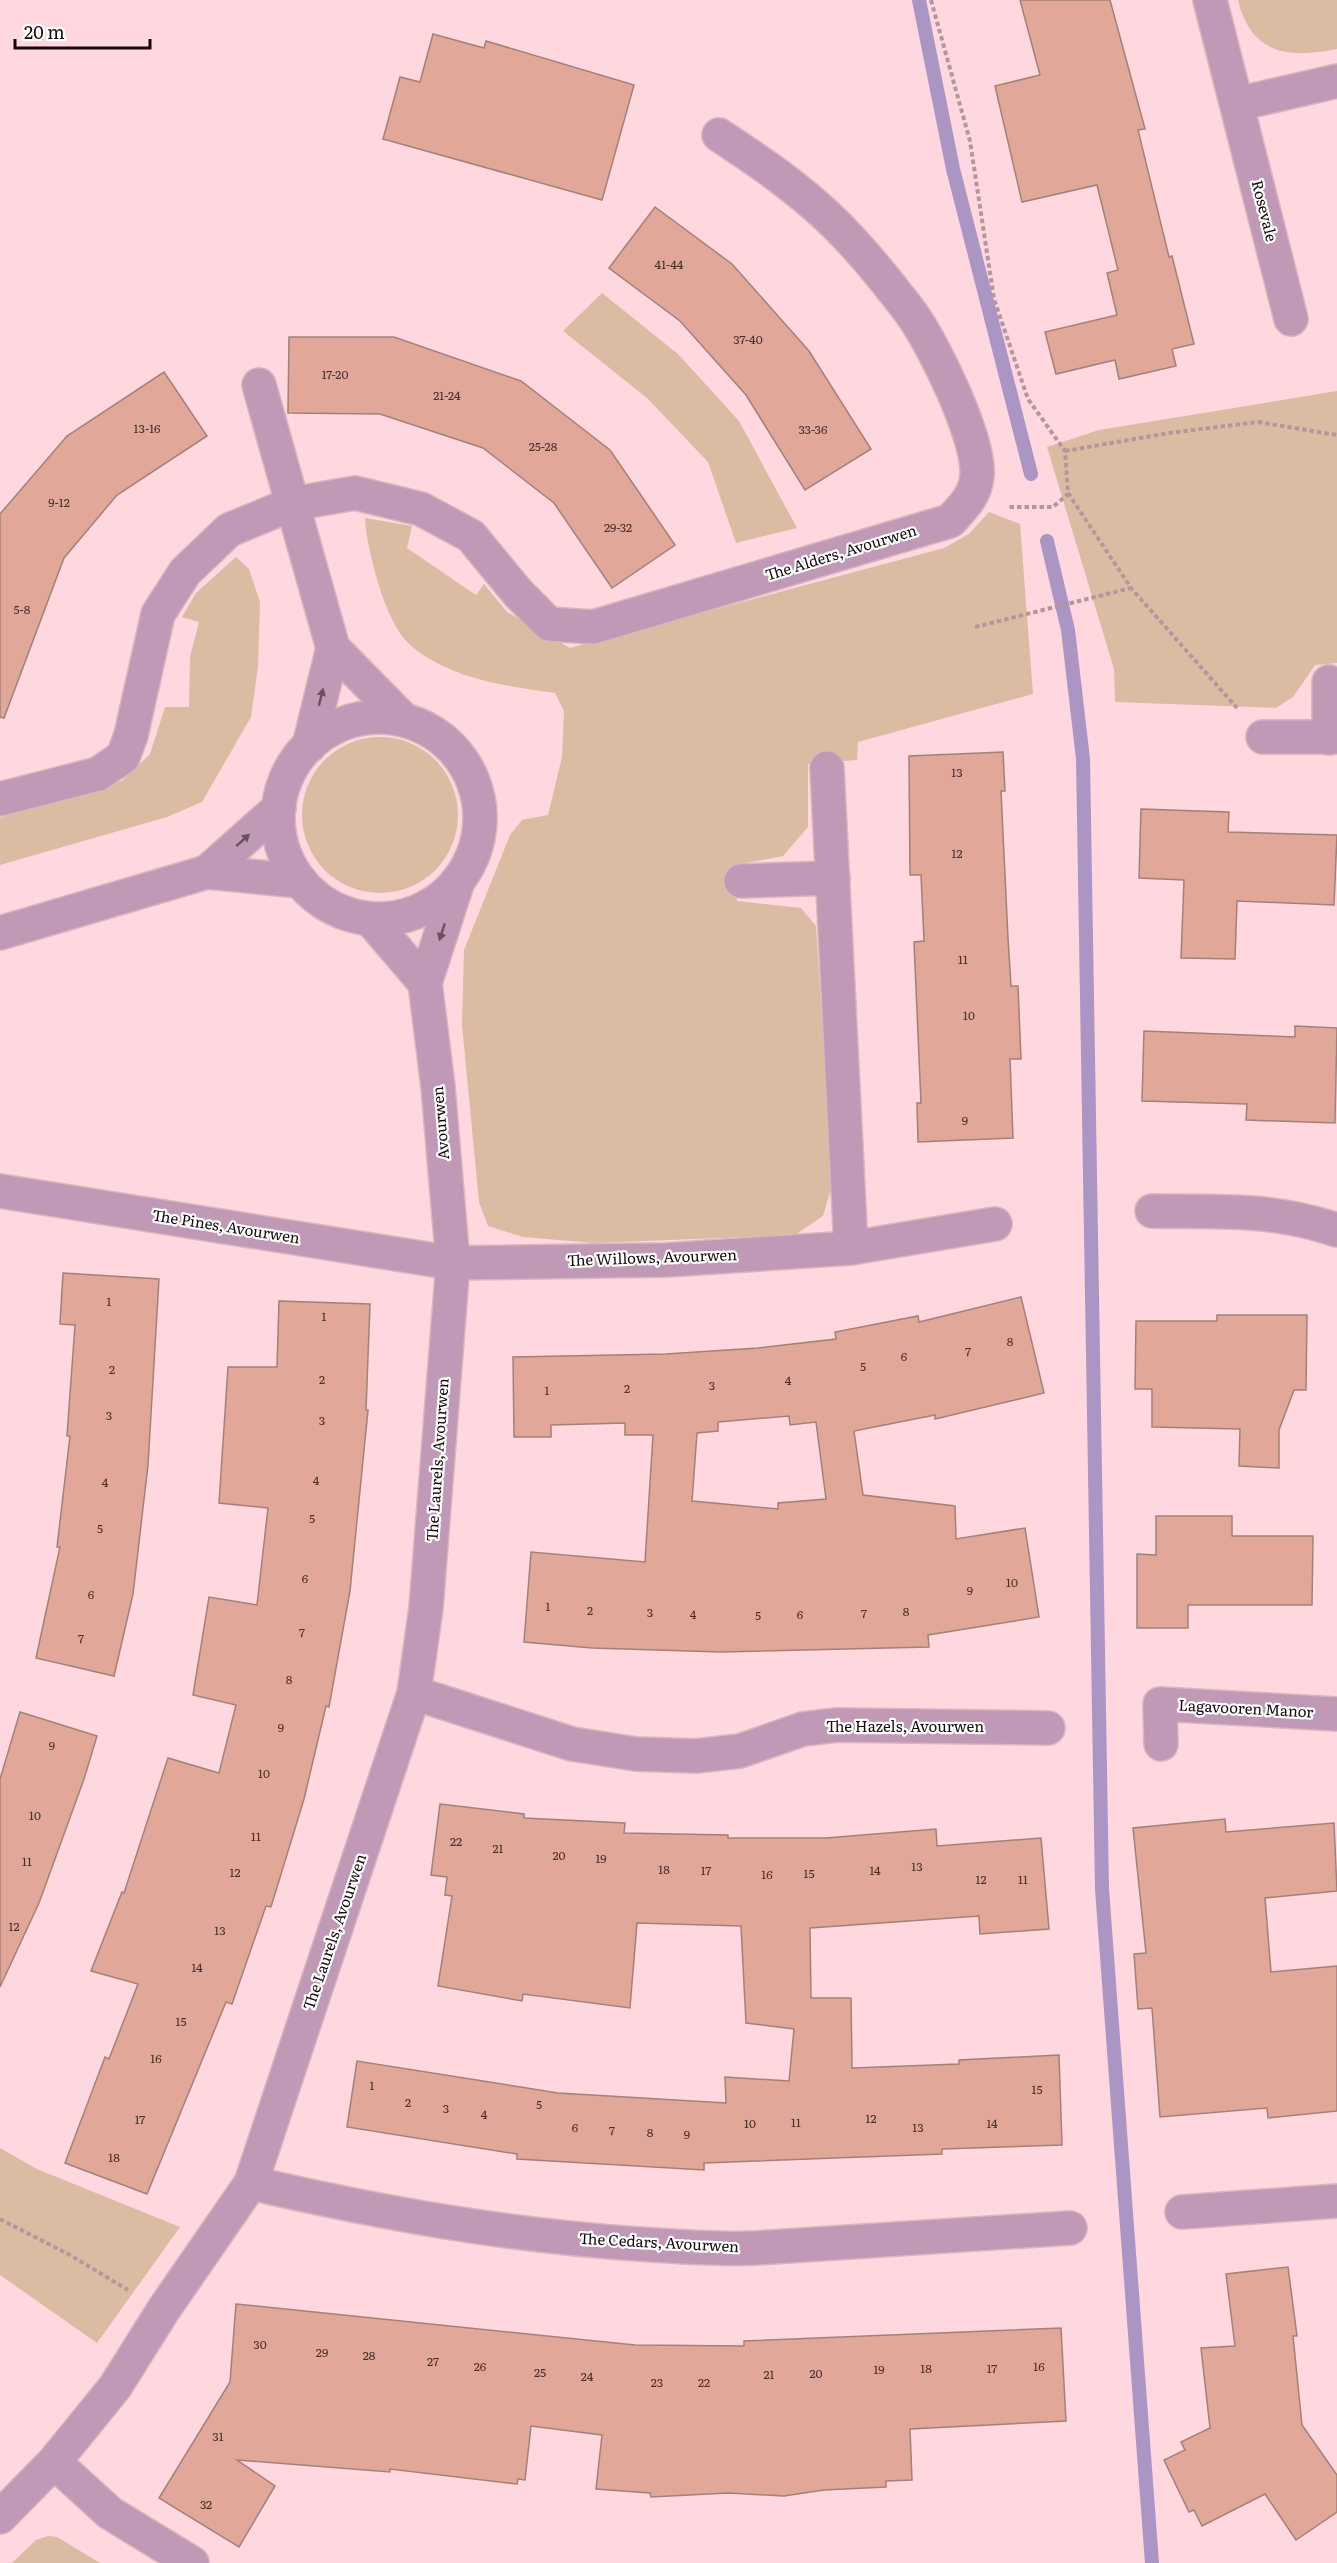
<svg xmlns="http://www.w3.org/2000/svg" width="1337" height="2563" viewBox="0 0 1337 2563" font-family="Literata,serif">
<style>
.green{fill:#dbbca2}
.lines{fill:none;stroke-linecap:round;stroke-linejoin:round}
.stream{stroke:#ab95c4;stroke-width:14}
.building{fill:#e1a799;stroke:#a38179;stroke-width:1.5;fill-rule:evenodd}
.minor-casing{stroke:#d9b6bd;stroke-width:36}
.path{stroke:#b5969d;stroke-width:4;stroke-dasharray:4.5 3;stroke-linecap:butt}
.minor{stroke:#bf99b6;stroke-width:33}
.oneway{fill:#6a5161}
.labels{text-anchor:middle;stroke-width:4.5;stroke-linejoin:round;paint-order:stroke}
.number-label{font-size:12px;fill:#48302f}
.street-label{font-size:15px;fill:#15090c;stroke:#fff}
</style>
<rect width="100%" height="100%" fill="#fed7df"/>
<g class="green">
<path d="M1238,0H1337V49C1288,59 1251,54 1238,0Z"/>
<polygon points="602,293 678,354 739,421 797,528 736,543 708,462 647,398 563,331"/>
<polygon points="1337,391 1337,663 1315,665 1293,697 1276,708 1115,702 1114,669 1047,447 1099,430"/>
<path d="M989,512L1020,524L1033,694L858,742L857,760L808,764V827L783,856L735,865L737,901L801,908L816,926L832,1185L823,1216L795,1235L594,1243L523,1237L488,1226L479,1202L462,1025L464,950L510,835L522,820L548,815L562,757L564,711L555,693C505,686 450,679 410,645C393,629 382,597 376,576C371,556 366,538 365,518L412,526L407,548L476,595L484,584L507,612L570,648L944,548L969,534Z"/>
<polygon points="236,557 249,569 260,602 258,666 251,717 202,802 167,817 0,865 0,818 122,781 150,754 165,707 189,707 190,657 199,622 182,617 196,593"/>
<circle cx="380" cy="815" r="78"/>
<polygon points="0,2148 37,2169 180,2227 97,2343 0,2275"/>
<polygon points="48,2536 57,2537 100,2563 12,2563 36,2540"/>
</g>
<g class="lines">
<g class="stream">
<polyline points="919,0 953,169 1031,474"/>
<polyline points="1047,541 1068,630 1083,759 1102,1889 1152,2563"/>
</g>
</g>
<g class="building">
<polygon points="1020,0 1110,0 1145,129 1138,130 1169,257 1172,256 1194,344 1172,349 1176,366 1119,379 1115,360 1056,374 1045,332 1117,315 1107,273 1118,270 1097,185 1022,202 995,86 1040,75"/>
<polygon points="433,34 484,48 486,41 634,85 602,200 383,139 400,77 420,82"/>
<polygon points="655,207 732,264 809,351 871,449 805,490 746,395 680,321 609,268"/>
<polygon points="289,337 394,337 521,381 610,450 675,545 612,588 554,503 483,448 380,414 288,413"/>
<polygon points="164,372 207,436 117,495 64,558 4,718 0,717 0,514 67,436"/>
<polygon points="1003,752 1005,791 1001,791 1008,938 1011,986 1018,986 1021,1059 1010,1059 1013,1138 918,1142 917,1103 921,1103 914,942 924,941 921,875 910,875 909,756"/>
<polygon points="1141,809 1229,812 1228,832 1337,835 1334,905 1237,901 1235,959 1181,958 1184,880 1139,878"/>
<polygon points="1295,1026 1337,1028 1335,1123 1246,1120 1247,1104 1142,1101 1144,1031 1295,1037"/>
<polygon points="63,1273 159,1279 148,1465 133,1594 114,1676 36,1658 60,1547 57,1547 70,1436 67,1436 75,1325 60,1324"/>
<path d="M1021,1297L1044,1393L935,1419V1415L854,1431L863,1495L955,1506L956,1539L1025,1528L1039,1617L928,1635L929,1647L721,1652L592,1648L524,1642L531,1552L645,1562L653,1435H625V1423L551,1425V1437H514L513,1357L666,1354L758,1348L836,1339L835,1332L918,1316L919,1322ZM789,1416L790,1425L816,1422L826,1499L778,1503V1509L692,1501L697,1433L718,1431V1422Z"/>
<polygon points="279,1301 370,1304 366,1410 368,1410 350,1591 329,1707 326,1706 304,1799 271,1907 266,1906 232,2004 226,2002 147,2194 65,2163 105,2057 109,2059 138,1984 91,1971 122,1892 124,1893 168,1758 219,1773 236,1705 193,1695 209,1597 257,1605 268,1508 219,1503 228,1367 277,1367"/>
<polygon points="1217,1315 1307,1315 1306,1390 1294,1390 1279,1430 1279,1468 1239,1466 1240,1429 1152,1427 1152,1389 1135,1389 1136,1321 1217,1321"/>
<polygon points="1156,1516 1232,1516 1232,1536 1313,1536 1312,1605 1188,1605 1188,1628 1137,1628 1137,1554 1156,1555"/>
<polygon points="20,1712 97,1736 84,1779 39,1903 0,1987 0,1779"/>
<polygon points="440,1804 524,1814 524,1818 625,1823 624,1833 728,1835 728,1838 826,1838 936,1829 937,1846 1041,1838 1049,1929 980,1934 979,1916 810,1928 811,1998 851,1998 852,2068 959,2064 959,2060 1059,2055 1062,2145 942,2149 942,2154 704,2163 704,2170 517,2159 517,2154 347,2127 357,2061 558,2093 726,2103 725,2077 789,2081 794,2029 746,2023 741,1926 637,1923 630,2008 523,1994 522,2001 438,1986 452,1896 445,1895 447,1877 431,1875"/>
<polygon points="1225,1819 1226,1832 1334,1823 1337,1891 1265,1898 1271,1972 1337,1966 1337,2111 1268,2118 1267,2108 1160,2117 1152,2008 1138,2009 1134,1954 1146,1953 1133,1828"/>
<polygon points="1288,2267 1297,2336 1293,2336 1302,2425 1337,2475 1337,2512 1296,2540 1265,2494 1202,2526 1194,2510 1189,2512 1164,2460 1185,2450 1181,2442 1210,2428 1201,2348 1235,2346 1226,2274"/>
<polygon points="236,2304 635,2345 744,2346 744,2341 1061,2328 1066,2421 910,2429 912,2480 886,2481 886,2487 824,2490 784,2496 728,2493 651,2497 650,2493 596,2489 602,2435 531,2426 525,2480 518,2479 517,2484 390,2469 390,2472 237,2460 275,2486 239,2547 159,2498 230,2382"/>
</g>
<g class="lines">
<g class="minor-casing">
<g id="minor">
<polyline points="1210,0 1291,319"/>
<polyline points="1237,104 1337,81"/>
<polyline points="259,385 333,648 404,720"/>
<polyline points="1329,682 1329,738"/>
<circle cx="379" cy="818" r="101"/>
<polyline points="1263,737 1337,737"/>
<polyline points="309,746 333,648"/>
<polyline points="827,768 851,1248"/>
<path d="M0,799L98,774L123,757L131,735L158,614L185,572L229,530L292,504L355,493L421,509L471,536L518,593L549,624L593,627L950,521C963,507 976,495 977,475C980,439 933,343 911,313C886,280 858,245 828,217C794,185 757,160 719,135"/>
<polyline points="207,872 279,808"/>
<polyline points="741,881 833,878"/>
<polyline points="370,919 425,983"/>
<polyline points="0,933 207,872 300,881"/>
<polyline points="0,1191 453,1263 666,1260 851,1248 995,1224"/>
<path d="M1152,1211C1220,1212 1272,1208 1337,1230"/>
<polyline points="414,1693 572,1744 636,1754 696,1756 740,1751 803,1729 837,1725 1048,1728"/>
<polyline points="1161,1744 1160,1704 1337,1714"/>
<path d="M251,2183C381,2213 504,2235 638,2244C677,2246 717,2250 756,2248L1070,2228"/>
<polyline points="1182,2212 1337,2201"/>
<polyline points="54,2462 110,2513 192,2563"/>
<polyline points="0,2517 54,2462 115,2387 164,2309 251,2183 414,1693 426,1608 453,1263 438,1087 425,983 458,881"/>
</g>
</g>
<g class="path">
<polyline points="931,0 970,141 994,299 1028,399 1065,451 1068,494 1053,507 1009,507"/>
<polyline points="1065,451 1169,433 1258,422 1337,435"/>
<polyline points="1068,493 1131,588 1237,708"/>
<polyline points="975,627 1131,588"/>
<polyline points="0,2219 70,2255 128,2290"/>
</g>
<use href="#minor" class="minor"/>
</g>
<defs><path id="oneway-solid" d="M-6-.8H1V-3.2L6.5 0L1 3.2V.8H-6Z" transform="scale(1.5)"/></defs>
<g class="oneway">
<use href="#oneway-solid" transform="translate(321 697) rotate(-76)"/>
<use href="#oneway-solid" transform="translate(243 840) rotate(-42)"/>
<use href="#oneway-solid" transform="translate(442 932) rotate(108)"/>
</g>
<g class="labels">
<g class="number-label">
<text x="669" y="269">41-44</text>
<text x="748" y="344">37-40</text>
<text x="335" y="379">17-20</text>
<text x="447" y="400">21-24</text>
<text x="147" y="433">13-16</text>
<text x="813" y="434">33-36</text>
<text x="543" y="451">25-28</text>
<text x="59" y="507">9-12</text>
<text x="618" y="532">29-32</text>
<text x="22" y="614">5-8</text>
<text x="957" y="777">13</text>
<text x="957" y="858">12</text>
<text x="963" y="964">11</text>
<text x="969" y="1020">10</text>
<text x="965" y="1125">9</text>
<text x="109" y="1306">1</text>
<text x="324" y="1321">1</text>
<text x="1010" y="1346">8</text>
<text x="968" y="1356">7</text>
<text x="904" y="1361">6</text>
<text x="863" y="1371">5</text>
<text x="112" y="1374">2</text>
<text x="322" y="1384">2</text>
<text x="788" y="1385">4</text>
<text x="712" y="1390">3</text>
<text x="627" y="1393">2</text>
<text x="547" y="1395">1</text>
<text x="109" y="1420">3</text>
<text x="322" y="1425">3</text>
<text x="316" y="1485">4</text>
<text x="105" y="1487">4</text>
<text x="312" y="1523">5</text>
<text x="100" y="1533">5</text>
<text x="305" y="1583">6</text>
<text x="1012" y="1587">10</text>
<text x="970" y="1595">9</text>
<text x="91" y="1599">6</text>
<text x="548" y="1611">1</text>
<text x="590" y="1615">2</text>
<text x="906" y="1616">8</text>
<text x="650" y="1617">3</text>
<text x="864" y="1618">7</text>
<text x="693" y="1619">4</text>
<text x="800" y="1619">6</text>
<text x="758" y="1620">5</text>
<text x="302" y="1637">7</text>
<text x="81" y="1643">7</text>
<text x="289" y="1684">8</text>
<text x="281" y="1732">9</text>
<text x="52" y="1750">9</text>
<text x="264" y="1778">10</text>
<text x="35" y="1820">10</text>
<text x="256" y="1841">11</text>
<text x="456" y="1846">22</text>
<text x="498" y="1853">21</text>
<text x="559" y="1860">20</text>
<text x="601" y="1863">19</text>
<text x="27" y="1866">11</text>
<text x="917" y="1871">13</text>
<text x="664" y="1874">18</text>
<text x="706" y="1875">17</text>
<text x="875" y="1875">14</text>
<text x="235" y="1877">12</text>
<text x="809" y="1878">15</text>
<text x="767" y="1879">16</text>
<text x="981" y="1884">12</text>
<text x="1023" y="1884">11</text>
<text x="14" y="1931">12</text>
<text x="220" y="1935">13</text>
<text x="197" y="1972">14</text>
<text x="181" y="2026">15</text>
<text x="156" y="2063">16</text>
<text x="372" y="2090">1</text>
<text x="1037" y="2094">15</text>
<text x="408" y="2107">2</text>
<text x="539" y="2109">5</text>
<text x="446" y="2113">3</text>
<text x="484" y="2119">4</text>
<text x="871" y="2123">12</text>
<text x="140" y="2124">17</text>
<text x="796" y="2127">11</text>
<text x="750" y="2128">10</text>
<text x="992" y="2128">14</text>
<text x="575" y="2132">6</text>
<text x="918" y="2132">13</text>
<text x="612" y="2135">7</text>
<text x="650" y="2137">8</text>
<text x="687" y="2139">9</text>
<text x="114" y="2162">18</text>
<text x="260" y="2349">30</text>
<text x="322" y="2357">29</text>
<text x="369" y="2360">28</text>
<text x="433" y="2366">27</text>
<text x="480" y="2371">26</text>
<text x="1039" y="2371">16</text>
<text x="926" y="2373">18</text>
<text x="992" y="2373">17</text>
<text x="879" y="2374">19</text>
<text x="540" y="2377">25</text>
<text x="816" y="2378">20</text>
<text x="769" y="2379">21</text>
<text x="587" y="2381">24</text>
<text x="657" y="2387">23</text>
<text x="704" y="2387">22</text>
<text x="218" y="2441">31</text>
<text x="206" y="2509">32</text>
</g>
<g class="street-label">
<text transform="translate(1264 211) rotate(76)" y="5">Rosevale</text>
<text transform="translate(841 553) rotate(-17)" y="5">The Alders, Avourwen</text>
<text transform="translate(441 1123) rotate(-95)" y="5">Avourwen</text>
<text transform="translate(226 1227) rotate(9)" y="5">The Pines, Avourwen</text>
<text transform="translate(652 1258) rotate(-2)" y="5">The Willows, Avourwen</text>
<text transform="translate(438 1460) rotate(-86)" y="5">The Laurels, Avourwen</text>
<text transform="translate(1246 1709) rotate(3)" y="5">Lagavooren Manor</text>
<text x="905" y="1732">The Hazels, Avourwen</text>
<text transform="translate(335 1932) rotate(-71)" y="5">The Laurels, Avourwen</text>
<text transform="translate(659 2243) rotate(3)" y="5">The Cedars, Avourwen</text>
</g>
</g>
<path d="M15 39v9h135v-9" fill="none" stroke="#15090c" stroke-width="3"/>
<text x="24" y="39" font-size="18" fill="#15090c" stroke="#ffffff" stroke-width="4.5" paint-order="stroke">20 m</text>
</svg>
